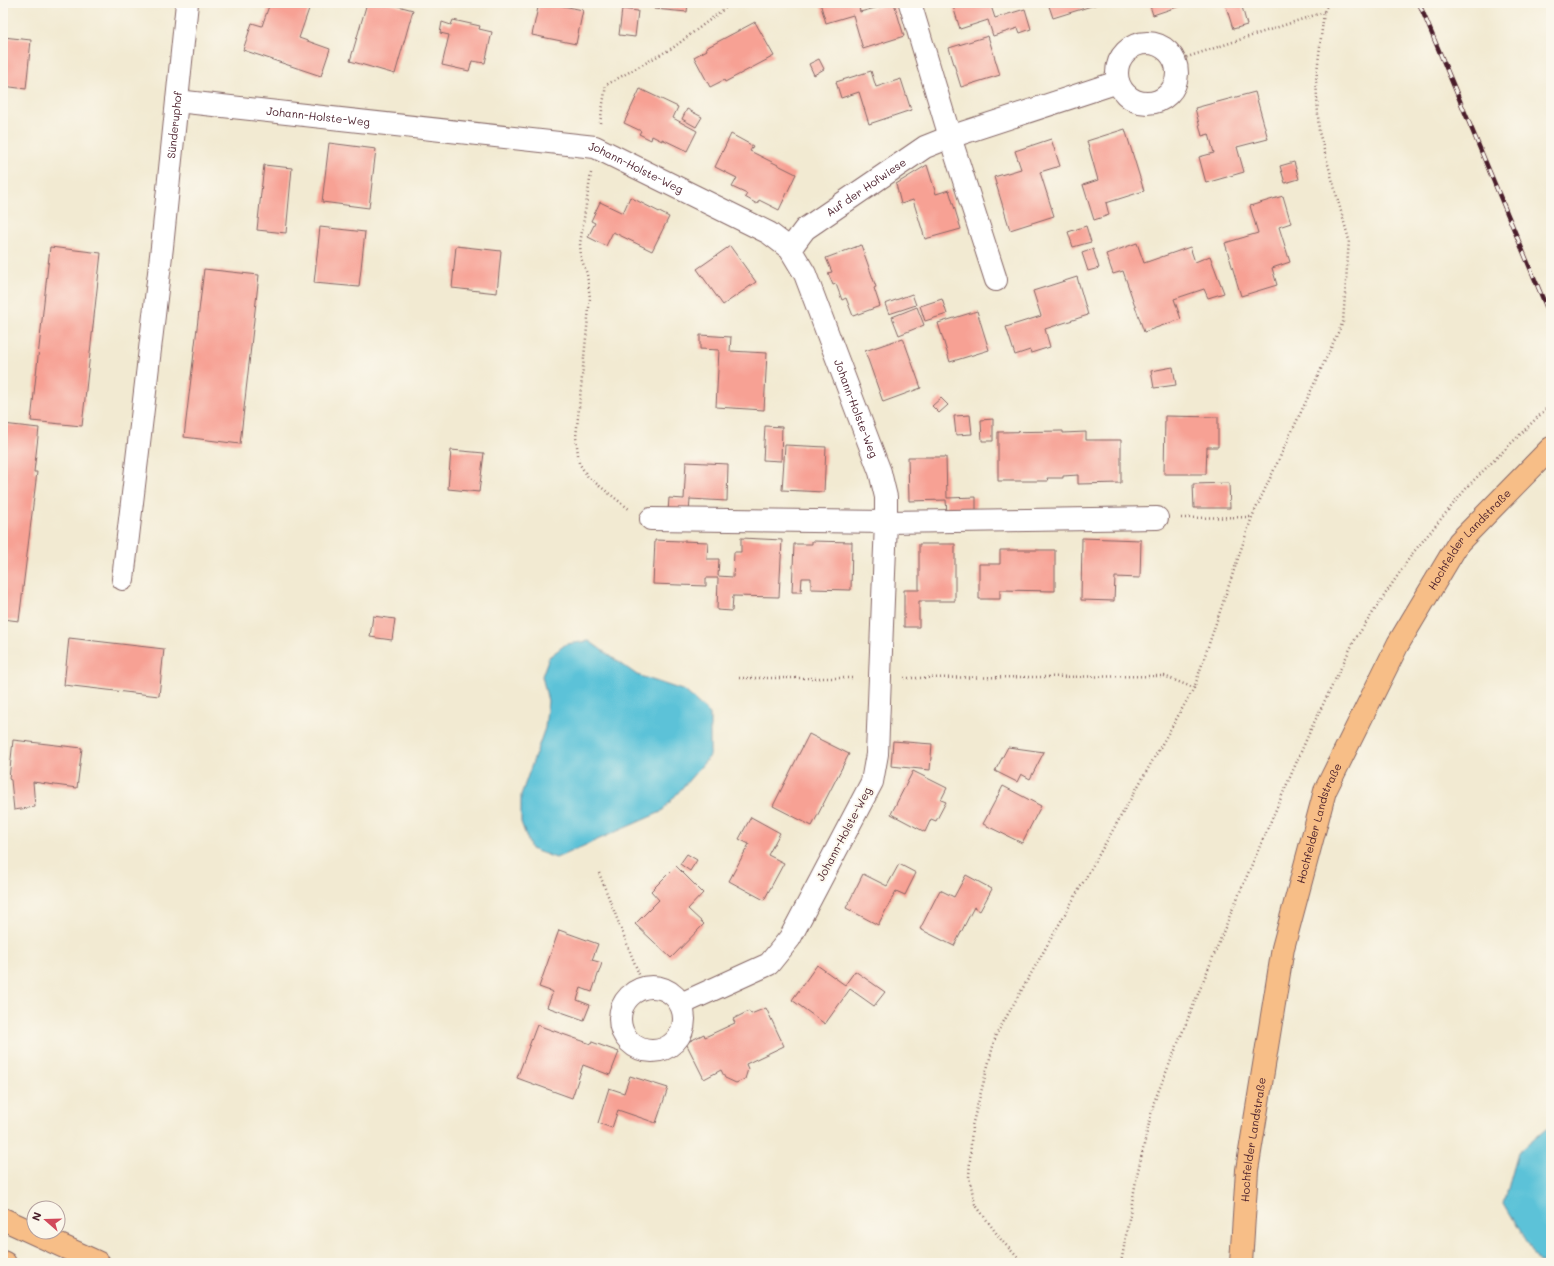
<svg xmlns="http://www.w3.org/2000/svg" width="1554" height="1266" viewBox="0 0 1554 1266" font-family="Mali,sans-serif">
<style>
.water{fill:#5bc2d8;stroke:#527082}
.building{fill:#f7a194}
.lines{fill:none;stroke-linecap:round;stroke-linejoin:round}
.minor-casing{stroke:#856665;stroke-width:24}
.major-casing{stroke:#856665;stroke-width:24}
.path{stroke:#856665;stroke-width:2.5;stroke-dasharray:1 3;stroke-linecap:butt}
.minor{stroke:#fff;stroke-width:22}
.major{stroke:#f7be87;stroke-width:22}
.rail-casing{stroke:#4a1f2b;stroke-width:4.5}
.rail{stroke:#fbf7ec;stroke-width:3;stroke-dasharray:9;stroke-linecap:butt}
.labels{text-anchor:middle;stroke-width:4;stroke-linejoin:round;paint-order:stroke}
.street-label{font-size:11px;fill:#4a1f2b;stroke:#fbf7ec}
</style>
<rect width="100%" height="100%" fill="#fbf7ec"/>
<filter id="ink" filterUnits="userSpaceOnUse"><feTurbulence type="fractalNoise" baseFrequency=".025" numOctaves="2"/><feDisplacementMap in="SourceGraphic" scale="8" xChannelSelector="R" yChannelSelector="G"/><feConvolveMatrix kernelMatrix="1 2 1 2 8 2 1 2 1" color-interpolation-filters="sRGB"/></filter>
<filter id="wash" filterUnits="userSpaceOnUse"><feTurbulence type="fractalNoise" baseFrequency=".012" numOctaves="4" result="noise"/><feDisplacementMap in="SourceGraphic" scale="16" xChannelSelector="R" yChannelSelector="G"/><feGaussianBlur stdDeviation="0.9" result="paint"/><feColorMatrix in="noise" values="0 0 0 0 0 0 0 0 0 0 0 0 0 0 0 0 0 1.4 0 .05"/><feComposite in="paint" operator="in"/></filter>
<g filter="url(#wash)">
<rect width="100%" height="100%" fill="#f2ead2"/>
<g class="water">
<polygon points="589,641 637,675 685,691 710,714 710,756 661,812 556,858 531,849 521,822 521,795 545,728 548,701 542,676 549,657 566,644"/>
<polygon points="1546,1129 1551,1129 1551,1263 1539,1263 1504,1203 1518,1153"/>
</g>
<g id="blocks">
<g class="building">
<polygon points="270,3 311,3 299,38 330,49 321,76 243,50 252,23 262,26"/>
<polygon points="367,3 387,3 413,10 395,74 350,61"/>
<polygon points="539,3 548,3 583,10 576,44 532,35"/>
<polygon points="655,3 688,3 687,12 654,9"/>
<polygon points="820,3 858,3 860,12 894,3 904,36 863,49 853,15 826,23"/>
<polygon points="952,3 990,3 995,18 1025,9 1031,29 1020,33 1018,28 993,36 988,20 960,29"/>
<polygon points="1048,3 1101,3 1053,18"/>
<polygon points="1149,3 1189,3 1153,15"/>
<polygon points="1225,3 1241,3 1247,25 1233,29"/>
<polygon points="622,9 638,11 635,37 619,35"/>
<polygon points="453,20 480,26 479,29 492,32 485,63 472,61 469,71 442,65 449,35 440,33 442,22 451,25"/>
<polygon points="755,22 774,56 725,82 724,80 710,87 694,57 707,50 706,48"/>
<polygon points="988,36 1000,75 961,87 949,48"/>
<polygon points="3,37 31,40 26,89 3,86"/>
<polygon points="819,59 824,69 814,75 809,64"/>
<polygon points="871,71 876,87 901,79 911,110 869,124 859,92 841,98 836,82"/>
<polygon points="640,89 678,107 673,118 697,131 687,151 662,139 662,141 652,136 651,140 639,134 641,131 624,123"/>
<polygon points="1255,92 1268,139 1237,147 1244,172 1206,183 1199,157 1214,153 1209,134 1202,136 1195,108"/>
<polygon points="687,109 702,117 696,127 682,119"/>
<polygon points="1125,129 1144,191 1106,203 1109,215 1094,220 1083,185 1098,180 1087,141"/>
<polygon points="731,134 753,146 750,151 796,174 779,210 759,200 757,204 745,197 747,194 732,187 737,178 715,167"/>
<polygon points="1051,139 1060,166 1040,172 1054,216 1010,230 994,177 1021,169 1015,151"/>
<polygon points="329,143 376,149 369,208 322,202"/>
<polygon points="1294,162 1299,179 1285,183 1280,166"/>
<polygon points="264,165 292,168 286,233 257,230"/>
<polygon points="927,165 936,194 949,190 961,229 925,239 913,200 901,204 896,184"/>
<polygon points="1283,196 1291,223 1279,227 1290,262 1272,268 1277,285 1241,296 1225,243 1258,233 1250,206"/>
<polygon points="630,197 669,217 652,251 613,232 606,246 588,237 595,223 591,221 600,202 623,213"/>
<polygon points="1086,226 1091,242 1073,247 1068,232"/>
<polygon points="320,227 365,232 359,287 314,283"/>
<polygon points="1137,243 1144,263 1190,247 1195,262 1210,256 1224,293 1208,298 1204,289 1174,299 1181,319 1144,332 1123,271 1113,274 1106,254"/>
<polygon points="861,245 876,287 874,288 880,306 853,316 846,298 842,300 836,284 833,285 828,273 832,272 826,258"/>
<polygon points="456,246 501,251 497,293 452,288"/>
<polygon points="730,246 756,282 723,305 697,269"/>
<polygon points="50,247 101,253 82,426 31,421"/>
<polygon points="1093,249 1099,268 1088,271 1082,253"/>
<polygon points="204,269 259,275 240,444 184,437"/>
<polygon points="1077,277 1088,315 1045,329 1050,347 1031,353 1030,350 1015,355 1006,327 1041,316 1033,291"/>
<polygon points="912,294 916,305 889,314 885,304"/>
<polygon points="942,299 947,314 925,321 920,306"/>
<polygon points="917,307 924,325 899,335 892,317"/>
<polygon points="977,311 989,350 950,362 938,323"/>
<polygon points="700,335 731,337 730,351 767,353 764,410 716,407 719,350 700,349"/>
<polygon points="903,338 921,388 883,402 865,351"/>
<polygon points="1173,367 1176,385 1154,388 1151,371"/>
<polygon points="941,398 948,405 939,413 932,406"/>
<polygon points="970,415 972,434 956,435 954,416"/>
<polygon points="1165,416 1218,417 1218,447 1207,447 1206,474 1164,474"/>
<polygon points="993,419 993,441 982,441 981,420"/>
<polygon points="3,424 39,428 34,472 37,472 19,621 3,619"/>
<polygon points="765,426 782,427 781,461 763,460"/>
<polygon points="1063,431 1063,433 1086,432 1086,440 1121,440 1121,483 1078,484 1078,475 1063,476 1063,478 1047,478 1048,481 998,481 998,432"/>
<polygon points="785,445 826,447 824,492 782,490"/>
<polygon points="451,450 484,453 479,492 448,489"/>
<polygon points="908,457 946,457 947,498 976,497 976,514 947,514 946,500 909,501"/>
<polygon points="686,462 728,464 727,501 690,499 689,513 668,512 669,498 684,499"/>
<polygon points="1229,483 1230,508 1194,508 1193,484"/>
<polygon points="741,538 782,540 779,597 733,596 732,611 717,610 718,578 706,578 706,586 653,584 655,540 708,542 707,559 719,559 718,576 733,577 734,552 741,552"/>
<polygon points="1082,538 1141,540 1140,578 1115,577 1114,601 1081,600"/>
<polygon points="812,541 852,542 851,590 811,589 811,578 802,578 801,592 792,592 794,544 812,544"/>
<polygon points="919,544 955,544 955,601 919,601 919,627 904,627 904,590 919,590"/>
<polygon points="1000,550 1055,550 1055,591 1000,590 1000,599 979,599 979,564 1000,564"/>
<polygon points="373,616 395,619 392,640 370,637"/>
<polygon points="69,638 164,649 159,696 64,685"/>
<polygon points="809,734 849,754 812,826 773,806"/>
<polygon points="13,740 82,748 77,788 33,782 35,807 14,810 11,780 9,779"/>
<polygon points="893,741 932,744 930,770 891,766"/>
<polygon points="1008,747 1044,752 1030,779 1021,774 1017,782 995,771"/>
<polygon points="913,771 947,788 941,800 946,802 936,821 931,819 925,832 891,814"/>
<polygon points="1003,786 1041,806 1022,843 983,824"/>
<polygon points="751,817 780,833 768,855 784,863 764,900 729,881 749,844 739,839"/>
<polygon points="687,854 697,860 690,871 680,864"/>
<polygon points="899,864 916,873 905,895 896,891 878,925 846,908 863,874 887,886"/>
<polygon points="676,866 703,893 688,909 704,924 671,958 635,924 659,900 651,891"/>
<polygon points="966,875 992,889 980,911 974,907 954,946 920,929 940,890 954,897"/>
<polygon points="559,930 598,944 592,960 602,963 592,992 581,988 577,1000 590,1005 584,1020 547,1007 553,992 539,987"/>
<polygon points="817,965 845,985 855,971 885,992 874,1006 850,989 825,1024 792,1000"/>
<polygon points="766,1008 784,1046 746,1064 748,1069 745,1079 736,1083 725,1078 721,1070 704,1079 686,1043 704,1034 705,1037 735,1023 733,1019 749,1011 751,1014"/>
<polygon points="537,1025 591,1044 592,1042 619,1052 610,1075 583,1065 572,1098 517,1078"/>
<polygon points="630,1076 668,1088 656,1123 618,1110 612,1128 598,1123 609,1088 624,1093"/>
</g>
</g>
</g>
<g filter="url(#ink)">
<use href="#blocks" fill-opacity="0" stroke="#856665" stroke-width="1"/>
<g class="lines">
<g class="minor-casing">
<g id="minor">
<polyline points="910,3 950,137 996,280"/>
<circle cx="1147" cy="73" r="30"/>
<path id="s1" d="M177,101L595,147L769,233L790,249L805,274L880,472L886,497V522L877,754L872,782L790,938L769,964L681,1004"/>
<path id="s2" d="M790,249L805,229L925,147L950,137L1118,82"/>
<polyline points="651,519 886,522 1157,518"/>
<path id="s3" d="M123,579L162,247L187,3"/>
<circle cx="652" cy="1019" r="32"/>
</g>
</g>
<g class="major-casing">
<g id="major">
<polyline points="3,1219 99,1263"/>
<polyline points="3,1262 5,1263"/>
<path id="s4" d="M1241,1263L1247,1170L1283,948L1325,791L1398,644L1459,542L1551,448"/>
</g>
</g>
<g class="path">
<polyline points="1175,61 1324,12"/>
<polyline points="600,123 606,85 674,47 732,3"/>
<polyline points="591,173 580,244 581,258 587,274 590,298 576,437 579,463 588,477 629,509"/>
<polyline points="1181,518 1252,517"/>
<polyline points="739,678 855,678"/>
<polyline points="904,678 1164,676 1194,688"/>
<polyline points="599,873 644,987"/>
<polyline points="1023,1263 1002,1241 975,1204 969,1177 972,1126 996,1035 1194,688 1252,517 1343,322 1349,240 1319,132 1316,80 1324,12 1328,3"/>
<polyline points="1121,1263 1137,1175 1154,1102 1233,908 1311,729 1354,641 1412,554 1469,485 1551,404"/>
</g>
<use href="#minor" class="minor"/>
<use href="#major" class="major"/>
<g class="rail-casing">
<polyline id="rail" points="1419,3 1551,318"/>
</g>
<use href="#rail" class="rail"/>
</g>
</g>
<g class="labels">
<g class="street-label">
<text dy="4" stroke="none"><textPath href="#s1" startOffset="142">Johann-Holste-Weg</textPath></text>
<text dy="4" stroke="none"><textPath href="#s3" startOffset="457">Sünderuphof</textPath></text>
<text dy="4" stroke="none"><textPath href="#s1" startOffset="466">Johann-Holste-Weg</textPath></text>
<text dy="4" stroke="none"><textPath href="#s2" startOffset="99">Auf der Hofwiese</textPath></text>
<text dy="4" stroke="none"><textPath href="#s1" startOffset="814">Johann-Holste-Weg</textPath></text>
<text dy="4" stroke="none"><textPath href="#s4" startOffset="772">Hochfelder Landstraße</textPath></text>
<text dy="4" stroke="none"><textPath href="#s4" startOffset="448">Hochfelder Landstraße</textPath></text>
<text transform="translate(844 834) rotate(-62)" y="4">Johann-Holste-Weg</text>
<text dy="4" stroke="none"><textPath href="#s4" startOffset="124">Hochfelder Landstraße</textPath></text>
</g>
</g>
<rect width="1554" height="1266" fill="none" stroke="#fbf7ec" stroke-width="16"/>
<g transform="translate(46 1220) rotate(290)"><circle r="19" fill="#fbf7ec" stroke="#b4a19f"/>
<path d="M0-3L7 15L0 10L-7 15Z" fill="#d1495b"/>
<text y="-6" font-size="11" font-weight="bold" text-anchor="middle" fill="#4a1f2b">N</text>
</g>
</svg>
